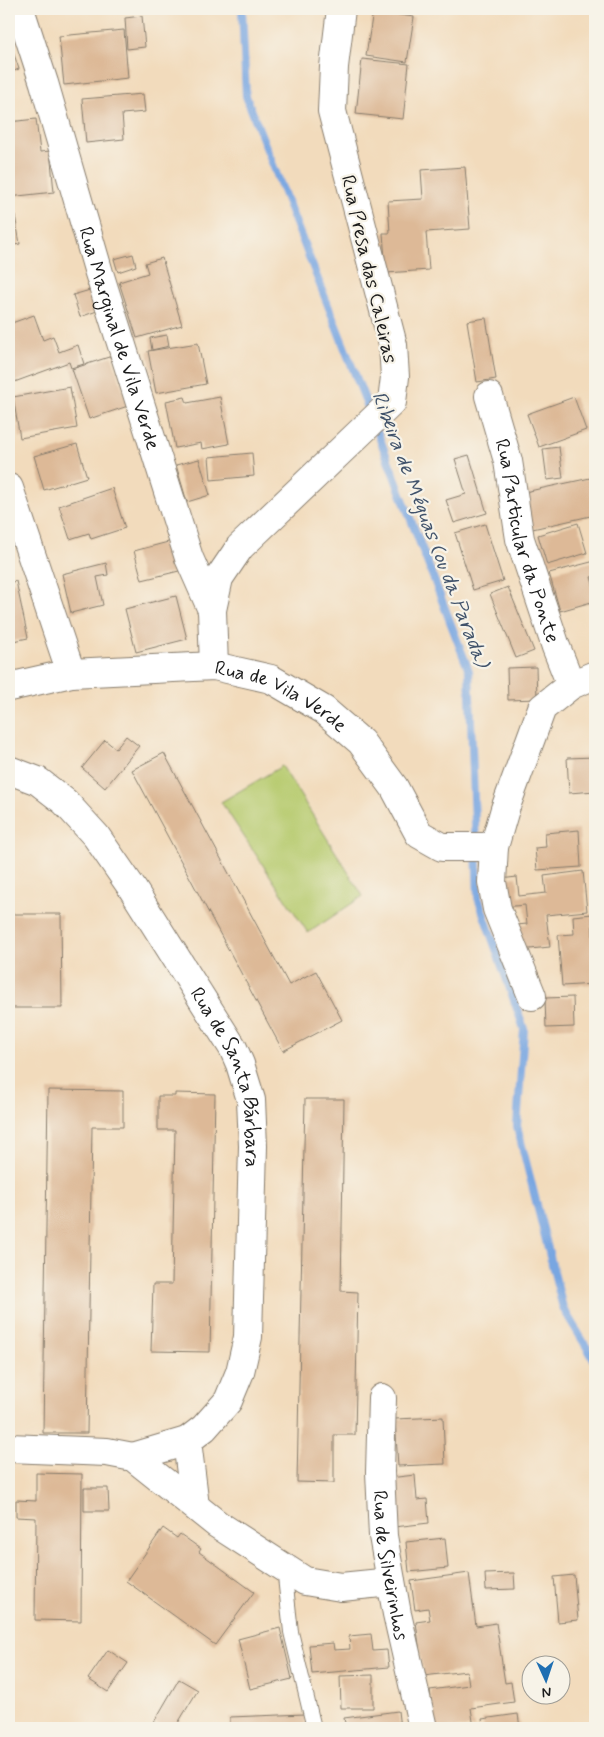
<svg xmlns="http://www.w3.org/2000/svg" width="604" height="1737" viewBox="0 0 604 1737" font-family="Mynerve,sans-serif">
<style>
.green{fill:#b6ca6d;stroke:#697344}
.lines{fill:none;stroke-linecap:round;stroke-linejoin:round}
.stream{stroke:#78a6e1;stroke-width:8}
.building{fill:#ddb997}
.service-casing{stroke:#877c6c;stroke-width:16}
.minor-casing{stroke:#877c6c;stroke-width:30}
.service{stroke:#fff;stroke-width:14}
.minor{stroke:#fff;stroke-width:28}
.labels{text-anchor:middle;stroke-width:4.5;stroke-linejoin:round;paint-order:stroke}
.street-label{font-size:20px;fill:#1c1c1c;stroke:#f7f3e8}
.water-label{font-size:21px;font-style:italic;fill:#41536b;stroke:#f7f3e8}
</style>
<rect width="100%" height="100%" fill="#f7f3e8"/>
<filter id="ink" filterUnits="userSpaceOnUse"><feTurbulence type="fractalNoise" baseFrequency=".02" numOctaves="2"/><feDisplacementMap in="SourceGraphic" scale="10" xChannelSelector="R" yChannelSelector="G"/><feConvolveMatrix kernelMatrix="1 2 1 2 8 2 1 2 1" color-interpolation-filters="sRGB"/></filter>
<filter id="wash" filterUnits="userSpaceOnUse"><feTurbulence type="fractalNoise" baseFrequency=".0096" numOctaves="4" result="noise"/><feDisplacementMap in="SourceGraphic" scale="20" xChannelSelector="R" yChannelSelector="G"/><feGaussianBlur stdDeviation="1.12" result="paint"/><feColorMatrix in="noise" values="0 0 0 0 0 0 0 0 0 0 0 0 0 0 0 0 0 1.4 0 .05"/><feComposite in="paint" operator="in"/></filter>
<g filter="url(#wash)">
<rect width="100%" height="100%" fill="#f2dbbc"/>
<polygon class="green" points="282,766 363,896 308,933 221,802"/>
<g class="lines">
<g class="stream">
<polyline points="242,9 246,96 371,415"/>
<polyline points="375,426 469,671 478,898 524,1029 517,1126 563,1308 595,1361"/>
</g>
</g>
<g id="blocks">
<g class="building">
<polygon points="373,11 414,17 407,62 366,56"/>
<polygon points="142,16 145,47 127,49 125,18"/>
<polygon points="124,30 128,78 64,85 59,36"/>
<polygon points="9,40 19,69 9,73"/>
<polygon points="362,59 409,64 403,119 356,114"/>
<polygon points="143,94 145,112 122,114 124,139 86,143 82,99"/>
<polygon points="36,119 40,152 50,151 54,192 9,197 9,122"/>
<polygon points="465,167 470,229 426,232 429,270 386,273 383,233 390,233 388,201 423,199 421,170"/>
<polygon points="14,209 20,244 9,246 9,210"/>
<polygon points="133,254 136,266 118,272 114,259"/>
<polygon points="162,258 182,325 137,338 119,282 148,273 145,263"/>
<polygon points="90,290 97,311 80,317 73,295"/>
<polygon points="34,315 43,340 53,336 59,352 78,345 84,364 71,368 69,362 9,384 9,324"/>
<polygon points="486,318 496,379 477,382 467,321"/>
<polygon points="167,335 169,346 152,350 150,338"/>
<polygon points="198,343 206,384 156,393 148,351"/>
<polygon points="112,356 128,406 89,419 72,369"/>
<polygon points="70,387 77,428 20,438 13,397"/>
<polygon points="185,397 187,403 220,397 229,444 202,449 201,443 175,448 166,401"/>
<polygon points="574,397 586,430 539,447 527,414"/>
<polygon points="77,444 87,477 44,490 34,456"/>
<polygon points="559,447 563,478 547,480 543,449"/>
<polygon points="252,453 254,476 211,480 209,457"/>
<polygon points="469,455 487,513 454,523 446,500 466,494 455,459"/>
<polygon points="199,459 210,495 187,502 176,465"/>
<polygon points="595,477 595,515 528,530 520,493"/>
<polygon points="112,488 125,528 91,539 89,533 70,539 59,506"/>
<polygon points="578,523 587,553 547,565 538,535"/>
<polygon points="485,524 503,581 473,590 455,533"/>
<polygon points="172,541 179,571 142,580 134,551"/>
<polygon points="595,561 595,576 591,577 595,591 595,601 560,611 549,573"/>
<polygon points="106,563 108,575 97,577 103,605 71,613 62,574"/>
<polygon points="16,581 28,638 9,642 9,583"/>
<polygon points="508,587 534,651 516,658 490,594"/>
<polygon points="176,596 187,639 136,652 125,609"/>
<polygon points="536,667 537,699 508,700 507,668"/>
<polygon points="126,736 139,746 105,788 82,768 105,740 116,749"/>
<polygon points="164,753 289,985 316,971 342,1020 283,1051 132,770"/>
<polygon points="595,757 595,791 569,793 567,758"/>
<polygon points="579,830 581,867 537,870 535,848 546,847 545,833"/>
<polygon points="583,871 587,911 546,915 550,947 520,950 517,925 527,924 525,905 503,907 500,879 517,877 519,896 546,893 544,876"/>
<polygon points="9,914 61,914 62,1008 9,1008"/>
<polygon points="592,914 595,984 562,986 558,935 574,934 573,916"/>
<polygon points="573,997 574,1027 546,1028 545,998"/>
<polygon points="48,1090 123,1091 123,1127 92,1127 87,1433 43,1433"/>
<polygon points="175,1093 215,1094 210,1352 151,1351 153,1284 172,1284 175,1130 158,1130 158,1096 175,1096"/>
<polygon points="305,1099 344,1099 341,1291 358,1292 355,1435 334,1435 334,1483 297,1482"/>
<polygon points="443,1417 445,1464 398,1466 395,1419"/>
<polygon points="36,1473 82,1474 81,1621 35,1620 36,1518 16,1517 16,1500 36,1501"/>
<polygon points="415,1475 417,1500 427,1499 429,1523 394,1527 389,1478"/>
<polygon points="84,1488 108,1488 109,1511 84,1511"/>
<polygon points="163,1528 177,1538 180,1534 201,1549 199,1552 254,1592 215,1645 126,1581"/>
<polygon points="445,1538 448,1568 409,1572 406,1542"/>
<polygon points="469,1573 476,1626 496,1623 505,1683 511,1682 514,1702 471,1708 474,1728 435,1728 430,1690 469,1685 467,1671 423,1676 416,1622 430,1620 428,1608 415,1610 411,1581"/>
<polygon points="514,1573 515,1589 486,1590 485,1574"/>
<polygon points="574,1575 578,1620 558,1622 554,1577"/>
<polygon points="280,1628 292,1679 250,1689 238,1639"/>
<polygon points="371,1634 373,1651 387,1650 389,1667 312,1674 309,1645 333,1643 334,1650 350,1649 349,1636"/>
<polygon points="108,1650 128,1663 108,1692 88,1679"/>
<polygon points="373,1675 373,1708 341,1708 340,1676"/>
<polygon points="179,1679 198,1690 175,1728 165,1728 154,1722"/>
<polygon points="398,1711 400,1728 346,1728 344,1718"/>
<polygon points="305,1714 305,1728 230,1728 230,1717"/>
<polygon points="518,1714 520,1728 484,1728 482,1719"/>
</g>
</g>
</g>
<g filter="url(#ink)">
<use href="#blocks" fill-opacity="0" stroke="#877c6c" stroke-width="1"/>
<g class="lines">
<g class="service-casing">
<polyline id="service" points="284,1568 291,1632 314,1728"/>
</g>
<g class="minor-casing">
<g id="minor">
<path id="s1" d="M20,9L44,83L99,273L189,558L212,610L214,666"/>
<path id="s2" d="M489,396L508,461L520,539L556,647L571,685"/>
<polyline points="9,488 71,673"/>
<polyline points="212,610 219,578 240,547 392,402 395,377 393,345 332,111 334,67 341,9"/>
<path id="s3" d="M9,687L71,673L214,666L271,679L324,710L361,742L394,787L419,834L442,847H494"/>
<path id="s4" d="M9,770L38,781L65,802L96,836L132,888L233,1048L240,1064L251,1100L253,1146L248,1337L240,1372L228,1401L204,1428L187,1441L133,1457"/>
<polyline points="532,996 497,909 492,882 494,847 505,809 542,708 571,685 595,675"/>
<path id="s5" d="M382,1398L380,1472L383,1536L397,1614L423,1728"/>
<polyline points="187,1441 195,1506"/>
<polyline points="9,1448 107,1452 133,1457 217,1524 305,1581 341,1587 391,1582"/>
</g>
</g>
<use href="#service" class="service"/>
<use href="#minor" class="minor"/>
</g>
</g>
<g class="labels">
<g class="street-label">
<text transform="translate(370 269) rotate(77)" y="7">Rua Presa das Caleiras</text>
<text dy="7" stroke="none"><textPath href="#s1" startOffset="344">Rua Marginal de Vila Verde</textPath></text>
<text dy="7" stroke="none"><textPath href="#s2" startOffset="150">Rua Particular da Ponte</textPath></text>
<text dy="7" stroke="none"><textPath href="#s3" startOffset="281">Rua de Vila Verde</textPath></text>
<text dy="7" stroke="none"><textPath href="#s4" startOffset="390">Rua de Santa Bárbara</textPath></text>
<text dy="7" stroke="none"><textPath href="#s5" startOffset="168">Rua de Silveirinhos</textPath></text>
</g>
<g class="water-label">
<text transform="translate(431 529) rotate(69)" y="7">Ribeira de Méguas (ou da Parada)</text>
</g>
</g>
<rect width="604" height="1737" fill="none" stroke="#f7f3e8" stroke-width="30"/>
<g transform="translate(546 1680) rotate(177)"><circle r="24" fill="#f7f3e8" stroke="#9f9d96"/>
<path d="M0-4L9 19L0 12L-9 19Z" fill="#1f6fb2"/>
<text y="-8" font-size="14" font-weight="bold" text-anchor="middle" fill="#1c1c1c">N</text>
</g>
</svg>
